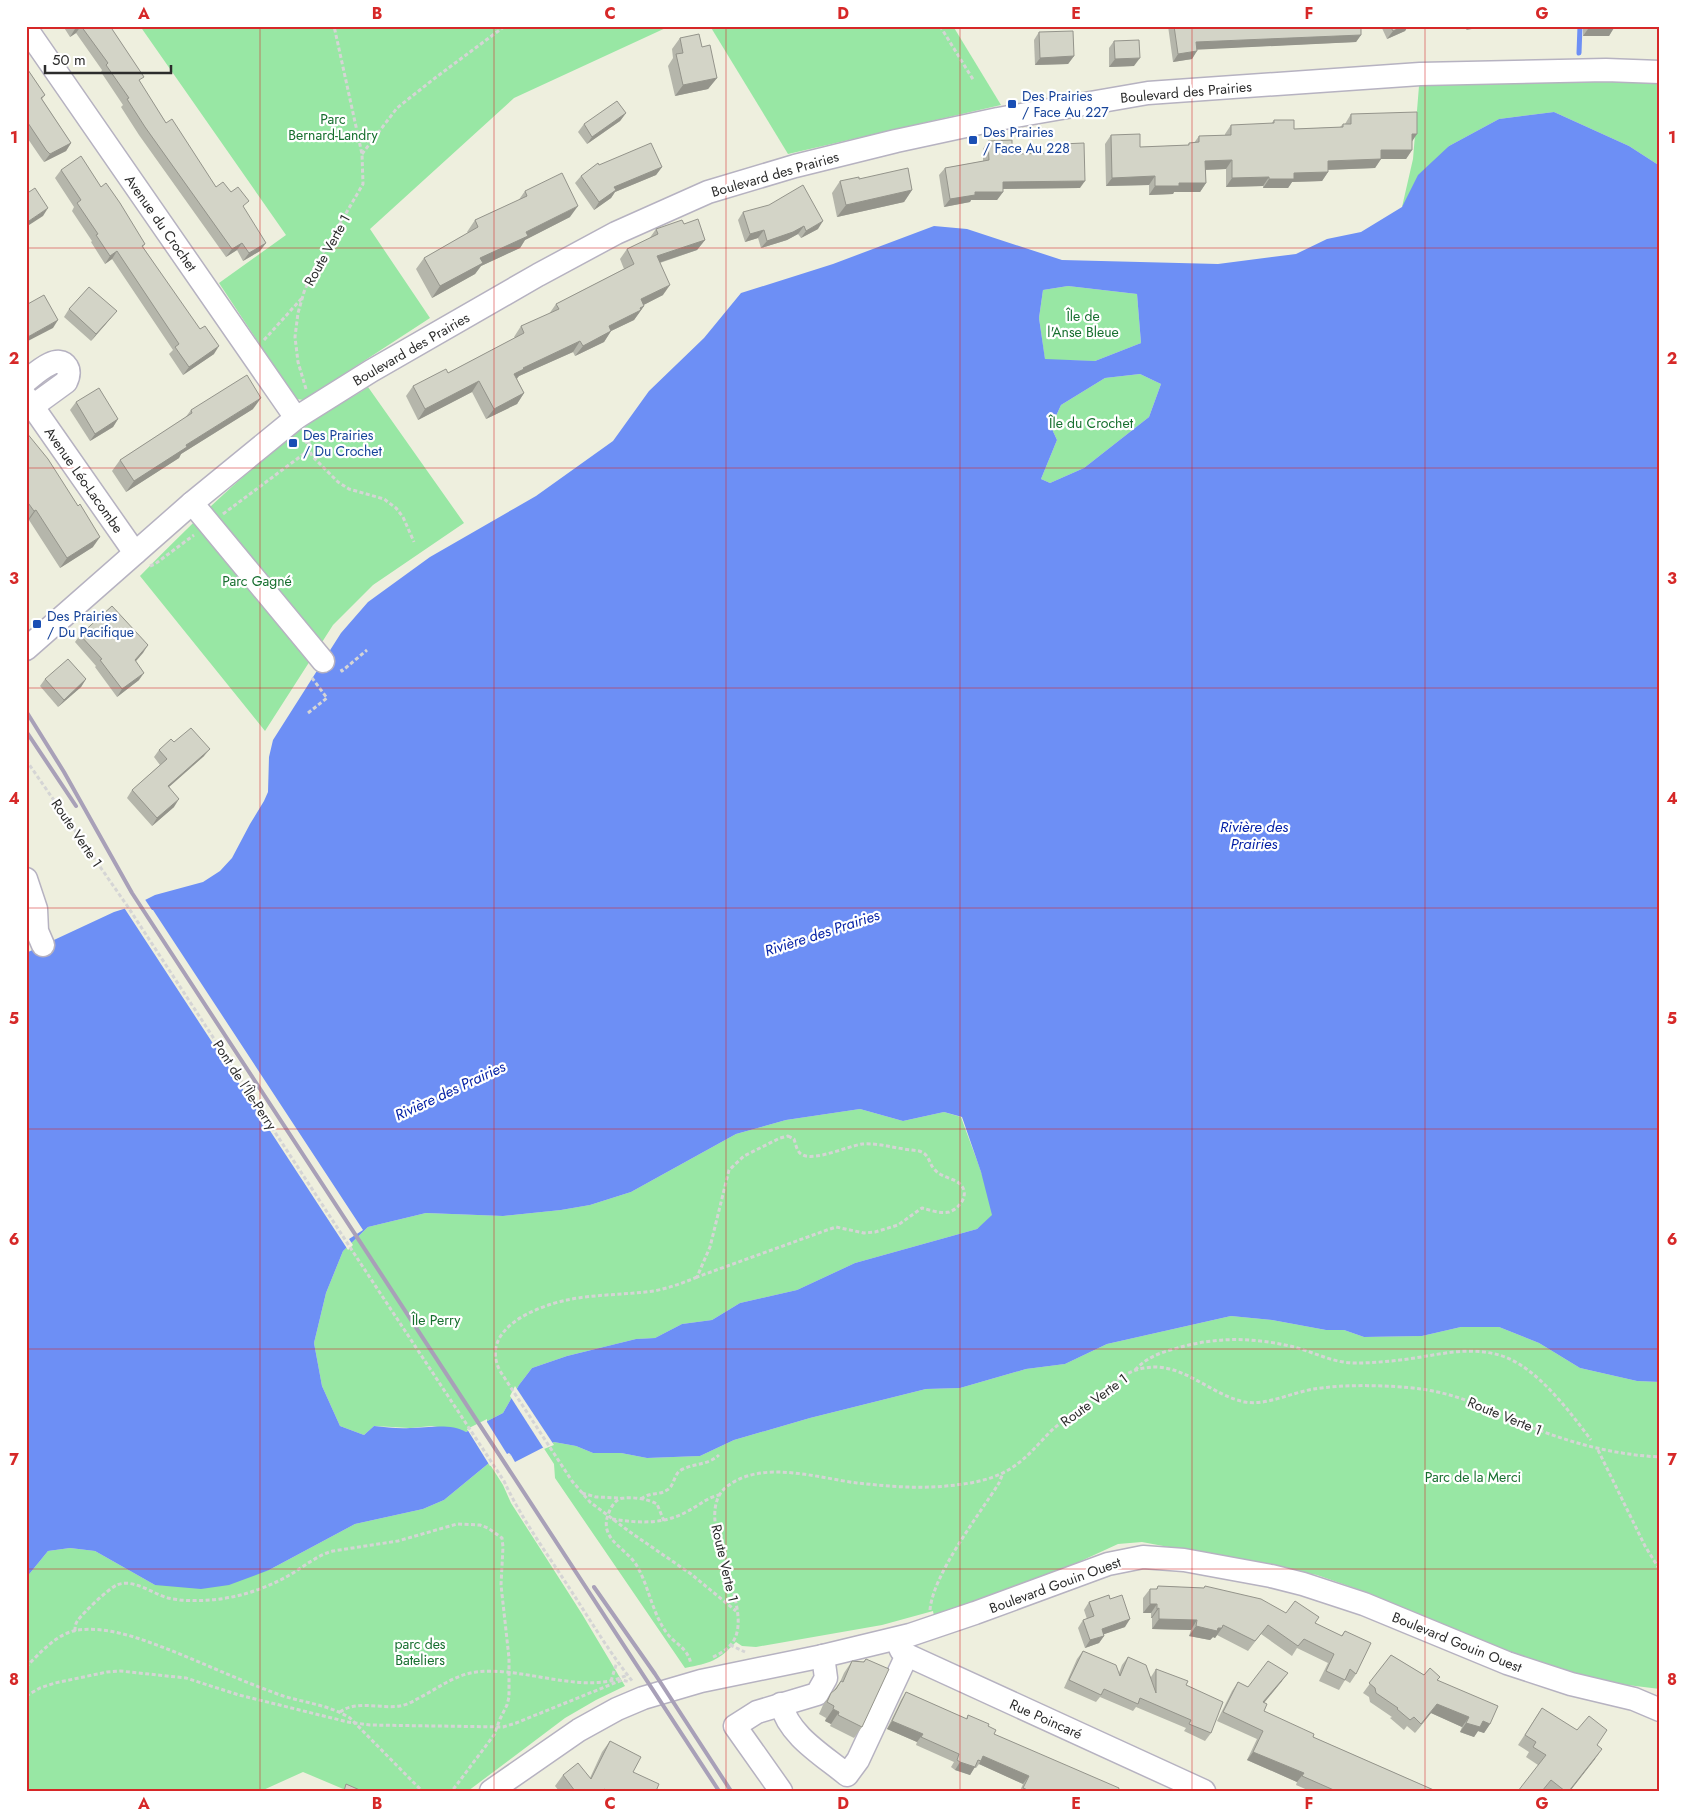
<svg xmlns="http://www.w3.org/2000/svg" width="1686" height="1817" viewBox="0 0 1686 1817" font-family="Jost,sans-serif">
<style>
.green{fill:#98e7a4}
.water{fill:#6d8ff5;fill-rule:evenodd}
.pier{fill:#eeefde}
.lines{fill:none;stroke-linecap:round;stroke-linejoin:round}
.stream{stroke:#6d8ff5;stroke-width:5}
.minor-casing{stroke:#b6b2c1;stroke-width:25}
.path{stroke:#d5d5d5;stroke-width:3;stroke-dasharray:4 2.5;stroke-linecap:butt}
.minor{stroke:#fff;stroke-width:22}
.rail{stroke:#a8a0b8;stroke-width:4}
.wall{fill:#b5b6ab}
.shaded-wall{fill:#94948b}
.building{fill:#d3d4c7;stroke:#94948b}
.grid{fill:none;stroke:#d62828;stroke-width:1;stroke-opacity:0.55}
.transit-dot{fill:#1a4fb4;stroke:#fff;stroke-width:2}
.labels{text-anchor:middle;stroke-width:4.5;stroke-linejoin:round;paint-order:stroke}
.street-label{font-size:14px;fill:#2c2c2c;stroke:#fff}
.transit-label{font-size:14px;fill:#164399;stroke:#fff;text-anchor:start}
.park-label{font-size:14px;fill:#176f2f;stroke:#fff}
.water-label{font-size:15px;font-style:italic;fill:#0622a6;stroke:#fff}
.neatline{fill:none;stroke:#d62828;stroke-width:2}
.grid-label{font-size:16px;text-anchor:middle;font-weight:bold;fill:#d62828}
</style>
<rect width="100%" height="100%" fill="#eeefde"/>
<g class="green">
<polygon points="140,26 670,26 514,98 370,229 430,318 304,400 296,399 219,283 286,235"/>
<polygon points="710,26 953,26 1001,105 788,154"/>
<polygon points="1660,72 1660,166 1629,146 1554,112 1499,119 1449,146 1402,207 1413,159 1420,74"/>
<polygon points="1068,286 1137,294 1141,343 1095,361 1045,360 1039,318 1043,290"/>
<polygon points="1140,374 1161,384 1149,417 1084,468 1050,483 1041,479 1057,440 1051,427 1061,405 1105,378"/>
<path d="M368,387L464,523L373,585L333,625L265,731L140,576C194,521 250,466 313,421C330,409 350,399 368,387Z"/>
<path d="M860,1109L903,1121L944,1112L961,1117C972,1149 987,1181 993,1216L977,1229L855,1263L797,1290L740,1303L712,1320L682,1324L655,1338L636,1339L567,1356L532,1368L519,1385L503,1413L466,1432L432,1426L410,1428L374,1426L364,1435L340,1426L322,1386L314,1343L326,1293L343,1251L368,1227L426,1213L503,1216L561,1210L590,1205L631,1192L736,1134L786,1120Z"/>
<path d="M1231,1316L1272,1320L1326,1330H1344L1364,1337L1422,1336L1461,1327H1499L1539,1343L1580,1368L1637,1381L1660,1382V1689L1611,1683L1538,1664L1360,1590L1317,1575L1142,1542L1118,1544L1057,1572L934,1616L933,1611L882,1625L756,1647L742,1646L736,1642C718,1661 711,1663 685,1668L555,1478L554,1464L543,1447L554,1442L576,1446L593,1453H621L647,1458L700,1456L734,1440L810,1418L926,1389L960,1388L1026,1369L1065,1364L1107,1344Z"/>
<polygon points="489,1463 503,1485 511,1503 582,1614 625,1686 596,1700 565,1718 468,1791 348,1791 303,1772 261,1791 26,1791 26,1578 48,1551 70,1548 95,1551 155,1585 269,1570 355,1524 423,1509 444,1500"/>
</g>
<path class="water" d="M1554,112L1629,146L1660,166V1382L1637,1381L1580,1368L1539,1343L1499,1327H1461L1422,1336L1364,1337L1344,1330H1326L1272,1320L1231,1316L1107,1344L1065,1364L1026,1369L960,1388L926,1389L810,1418L734,1440L700,1456L647,1458L621,1453H593L576,1446L554,1442L515,1462L511,1455L489,1463L444,1500L423,1509L355,1524L269,1570L229,1585L201,1589L155,1585L95,1551L70,1548L48,1551L26,1578V953L114,912L133,906L155,895L203,882L220,871L232,858L250,824L264,801L268,792L269,757L273,740L341,633L368,602L430,557L536,496L613,441L649,391L704,338L741,293L833,264L934,226L967,229L1062,260L1218,264L1296,254L1327,239L1361,232L1402,207L1418,175L1449,146L1499,119ZM1068,286L1137,294L1141,343L1095,361L1045,359L1039,318L1043,290ZM1140,374L1161,384L1149,417L1084,468L1050,483L1041,479L1057,440L1051,427L1061,405L1105,378ZM860,1109L903,1121L944,1112L962,1117L981,1172L992,1215L977,1229L855,1263L797,1290L740,1303L712,1320L682,1324L655,1338L636,1339L567,1356L532,1368L519,1385L503,1413L466,1432C450,1423 428,1428 410,1428C398,1429 386,1427 374,1426L364,1435L340,1426L322,1386L314,1343L326,1293L343,1251L368,1227L426,1213L503,1216L561,1210L590,1205L631,1192L736,1134L786,1120Z"/>
<g class="pier">
<polygon points="144,898 152,910 153,910 363,1230 349,1239 353,1245 348,1250 123,906 128,907 128,905"/>
<polygon points="515,1386 554,1445 544,1449 510,1396"/>
<polygon points="487,1419 487,1422 507,1454 509,1453 511,1455 490,1466 467,1429"/>
</g>
<g class="lines">
<polyline class="stream" points="1579,53 1580,26"/>
<g class="minor-casing">
<g id="minor">
<polyline points="26,28 296,418"/>
<path d="M26,381C35,374 58,352 67,367C70,372 69,376 66,382L33,406"/>
<polyline points="26,397 135,553"/>
<polyline points="192,503 323,661"/>
<polyline points="26,649 192,503 296,418 371,371 538,275 616,233 708,192 795,166 896,141 998,119 1148,93 1420,74 1606,70 1660,72"/>
<polyline points="26,879 36,909 37,931 43,945"/>
<polyline points="896,1639 901,1650 907,1655 1204,1791"/>
<path d="M781,1704C789,1736 823,1755 847,1775L858,1760L907,1655"/>
<polyline points="491,1791 579,1730 617,1709 643,1698 701,1681 823,1656 910,1635 975,1613 1108,1564 1143,1557 1184,1560 1271,1576 1303,1584 1364,1604 1507,1663 1571,1684 1634,1699 1660,1710"/>
<polyline points="781,1791 735,1726 757,1712 817,1694 826,1678 823,1656"/>
</g>
</g>
<g class="path">
<polyline points="940,26 974,81"/>
<polyline points="362,154 397,108 435,78 505,26"/>
<polyline points="264,340 302,298"/>
<polyline points="306,389 298,362 295,337 298,313 304,292 313,270 363,184 362,154 334,26"/>
<polyline points="303,434 312,456 338,482 349,489 384,499 396,508 403,517 414,542"/>
<polyline points="223,514 305,453 309,448 310,432"/>
<polyline points="150,566 155,564 194,535"/>
<polyline points="341,669 342,671 367,650"/>
<polyline points="308,713 327,698 312,678"/>
<path d="M26,760L128,907L361,1264L504,1481C521,1518 546,1552 568,1586C589,1618 609,1652 633,1682"/>
<path d="M788,1136L794,1139C796,1145 797,1153 803,1155C815,1161 849,1146 862,1144C877,1143 890,1147 904,1149C909,1150 914,1150 919,1151C930,1154 928,1163 935,1170C942,1178 955,1178 961,1185C970,1195 959,1209 949,1212C940,1214 930,1210 922,1208L898,1225L875,1232L864,1233L836,1227L827,1230L697,1277L710,1247L729,1170L744,1156L780,1138Z"/>
<path d="M697,1277C683,1283 669,1288 654,1291C625,1295 595,1294 567,1300C534,1307 479,1330 500,1371L572,1481L590,1502L630,1532L691,1574L736,1611"/>
<path d="M1135,1370C1146,1358 1159,1353 1174,1349C1213,1337 1250,1337 1290,1346C1312,1351 1332,1363 1355,1363C1375,1363 1395,1361 1415,1358C1446,1353 1475,1346 1505,1357C1539,1370 1570,1412 1591,1440"/>
<polyline points="1598,1450 1645,1546 1660,1570"/>
<polyline points="582,1493 596,1497 620,1498"/>
<path d="M641,1499C652,1491 658,1496 667,1490C675,1486 673,1473 683,1469C696,1463 708,1465 719,1455"/>
<path d="M612,1519C639,1523 663,1525 688,1511C698,1506 708,1497 719,1495"/>
<path d="M664,1521L657,1504C648,1499 634,1497 624,1498C617,1498 613,1504 610,1510C596,1539 625,1546 637,1566C649,1587 652,1612 666,1632C675,1645 687,1646 691,1664"/>
<path d="M930,1610C933,1574 979,1515 999,1483L1003,1473"/>
<path d="M75,1631C75,1627 75,1624 78,1620C83,1613 109,1588 117,1585C133,1578 153,1594 168,1598C181,1601 196,1601 210,1600C239,1598 268,1588 293,1573C306,1565 318,1555 333,1551L398,1541L457,1524L480,1525L488,1528L502,1538L503,1547L501,1585L509,1658V1697L507,1705L500,1719L494,1735L452,1791"/>
<polyline points="730,1645 745,1652"/>
<path d="M713,1657C722,1653 731,1647 735,1638C753,1599 687,1513 729,1485C764,1460 818,1478 857,1483C886,1486 916,1489 946,1486C969,1484 994,1480 1013,1467C1028,1457 1039,1443 1052,1430C1067,1417 1083,1405 1099,1393C1113,1383 1128,1370 1145,1368C1182,1361 1210,1395 1245,1402C1266,1406 1293,1392 1314,1389C1344,1384 1391,1385 1421,1389C1465,1395 1503,1416 1544,1432C1582,1446 1620,1455 1660,1457"/>
<path d="M26,1667C40,1653 57,1633 78,1630C109,1626 141,1639 170,1650C205,1664 239,1680 275,1693C300,1703 326,1703 350,1718L422,1791"/>
<polyline points="611,1681 617,1662"/>
<polyline points="26,1696 40,1688 55,1683 107,1672 120,1671 186,1678 239,1695 348,1722 370,1725 503,1727 516,1723 622,1680 630,1682"/>
<path d="M340,1712C356,1700 381,1709 400,1706C406,1705 412,1702 417,1699C437,1689 454,1675 476,1672C520,1667 568,1689 610,1681C616,1680 622,1677 628,1675"/>
</g>
<use href="#minor" class="minor"/>
<g class="rail">
<polyline points="26,711 64,772 132,893 719,1791"/>
<polyline points="26,731 76,806"/>
<polyline points="594,1587 655,1674 731,1791"/>
</g>
</g>
<g class="wall">
<polygon points="63,26 110,26 140,83 166,123 216,187 231,192 244,208 260,251 243,261 237,250 226,257 139,135 121,107 123,105 101,72 102,70 76,33 70,37"/>
<polygon points="1168,26 1361,26 1361,35 1356,42 1197,49 1192,59 1173,62"/>
<polygon points="1381,26 1408,26 1405,31 1387,39"/>
<polygon points="1583,26 1614,26 1609,36 1583,36"/>
<polygon points="1039,32 1074,56 1068,64 1035,65 1034,40"/>
<polygon points="680,38 702,47 717,78 708,89 675,96 668,66 673,58 672,49"/>
<polygon points="1114,41 1134,66 1109,67 1109,48"/>
<polygon points="26,67 45,95 42,99 71,143 66,151 44,162 41,158 26,136"/>
<polygon points="626,113 620,121 587,144 578,132 584,124"/>
<polygon points="1351,114 1412,141 1412,150 1406,159 1381,159 1375,168 1328,170 1328,172 1322,181 1292,182 1288,188 1263,188 1263,186 1226,187 1226,169 1206,170 1206,183 1200,192 1174,192 1173,194 1149,195 1149,185 1106,186 1105,144 1111,135 1140,147 1188,145 1189,143 1194,143 1199,136 1225,135 1225,134 1231,125 1271,124 1274,120 1294,129 1340,127 1343,124 1345,124"/>
<polygon points="988,141 1012,154 1055,153 1055,152 1061,144 1080,188 1003,189 1003,192 997,200 971,200 970,202 944,207 939,175 945,168 983,161 983,149"/>
<polygon points="599,165 662,167 656,175 615,192 611,198 594,210 575,183 581,176"/>
<polygon points="61,170 101,187 145,244 143,247 214,354 183,375 169,354 173,350 112,259 105,264 91,242 92,241 72,211 74,207 55,178"/>
<polygon points="859,179 912,190 904,202 837,217 832,193 840,181"/>
<polygon points="525,191 570,217 525,240 520,248 481,266 475,274 432,298 416,269 424,258 468,233 467,232 475,220 518,201"/>
<polygon points="743,212 818,229 801,238 798,234 787,240 761,248 758,238 745,242 738,220"/>
<polygon points="684,224 705,240 697,250 660,263 663,295 643,305 644,306 634,320 611,331 604,342 575,356 573,352 519,376 517,379 524,393 517,404 486,419 472,392 418,420 406,396 413,386 448,373 515,338 514,337 521,326 549,314 556,304 624,269 620,259 627,249 649,239 656,229"/>
<polygon points="69,309 111,318 91,341 64,317"/>
<polygon points="76,402 118,419 113,427 90,441 70,410"/>
<polygon points="253,409 181,454 179,458 126,492 112,471 120,460 185,418 191,410"/>
<polygon points="26,432 93,547 60,568 29,520 27,521 26,520"/>
<polygon points="80,635 148,645 135,661 139,680 117,697 95,667 96,666 75,642"/>
<polygon points="45,679 86,679 81,687 58,707 40,686"/>
<polygon points="174,742 204,756 169,787 174,807 152,826 127,798 132,790 160,765 154,757 159,750"/>
<polygon points="1158,1586 1204,1588 1205,1586 1315,1623 1341,1636 1345,1631 1356,1674 1350,1683 1345,1680 1339,1690 1319,1681 1328,1663 1297,1648 1292,1656 1261,1634 1248,1651 1217,1635 1215,1638 1213,1637 1210,1640 1189,1636 1191,1630 1152,1629 1152,1618 1151,1618 1151,1613 1143,1613 1143,1598 1150,1589 1156,1589"/>
<polygon points="1110,1599 1125,1627 1104,1634 1104,1636 1099,1643 1085,1648 1078,1628 1083,1620 1087,1619 1084,1610 1089,1602"/>
<polygon points="1083,1651 1119,1673 1122,1665 1128,1657 1151,1677 1156,1669 1186,1685 1211,1733 1205,1741 1184,1731 1186,1728 1136,1707 1133,1711 1100,1697 1096,1702 1064,1688 1077,1659"/>
<polygon points="1391,1655 1424,1675 1440,1677 1437,1681 1490,1724 1484,1733 1478,1731 1474,1737 1460,1732 1462,1727 1431,1713 1415,1733 1407,1726 1404,1730 1390,1718 1392,1717 1370,1702 1369,1697 1363,1693"/>
<polygon points="866,1659 862,1727 854,1738 830,1726 831,1724 825,1721 826,1718 819,1714 823,1705 840,1682 844,1673 852,1661 863,1662"/>
<polygon points="1282,1681 1264,1703 1264,1711 1313,1737 1436,1791 1310,1791 1296,1785 1297,1782 1247,1760 1257,1739 1217,1721 1232,1691 1238,1682 1248,1687"/>
<polygon points="906,1692 966,1719 968,1715 988,1726 994,1734 1118,1791 1020,1791 1023,1784 979,1764 976,1768 974,1768 970,1775 955,1770 951,1767 954,1762 916,1745 917,1742 887,1729 901,1700"/>
<polygon points="1542,1708 1597,1745 1595,1759 1570,1791 1545,1791 1544,1790 1538,1765 1526,1757 1529,1752 1518,1745"/>
<polygon points="610,1741 633,1772 656,1791 559,1791 555,1786 563,1775 590,1778 602,1752"/>
</g>
<g class="shaded-wall">
<polygon points="81,26 76,33 70,37 75,29"/>
<polygon points="1404,26 1408,26 1405,31 1387,39 1393,31"/>
<polygon points="1469,26 1489,26 1466,30"/>
<polygon points="1614,28 1609,36 1583,36 1588,29"/>
<polygon points="1361,35 1356,42 1191,50 1196,42"/>
<polygon points="1197,51 1192,59 1173,62 1178,54"/>
<polygon points="1074,56 1068,64 1035,65 1040,58"/>
<polygon points="1140,58 1134,66 1109,67 1115,59"/>
<polygon points="717,78 708,89 675,96 683,85"/>
<polygon points="626,113 620,121 587,144 592,137"/>
<polygon points="1412,134 1417,134 1411,143"/>
<polygon points="71,143 66,151 44,162 50,154"/>
<polygon points="1381,150 1412,150 1406,159 1375,159"/>
<polygon points="1381,159 1375,168 1322,170 1328,161"/>
<polygon points="1232,160 1226,169 1199,170 1205,161"/>
<polygon points="662,167 656,175 615,192 611,198 594,210 599,202 614,187"/>
<polygon points="1328,172 1322,181 1292,182 1288,188 1263,188 1269,179 1294,173"/>
<polygon points="1155,176 1149,185 1106,186 1112,178"/>
<polygon points="1269,177 1263,186 1226,187 1232,178"/>
<polygon points="1085,181 1080,188 997,189 1003,182"/>
<polygon points="1179,183 1206,183 1200,192 1174,192 1173,194 1149,195 1155,186"/>
<polygon points="912,190 904,202 837,217 846,205"/>
<polygon points="975,192 1003,192 997,200 971,200 970,202 944,207 950,199"/>
<polygon points="578,206 570,217 525,240 520,248 481,266 475,274 432,298 440,286 480,258 526,232"/>
<polygon points="48,208 43,216 26,227 26,223"/>
<polygon points="823,221 818,229 801,238 806,231"/>
<polygon points="804,226 798,234 787,240 761,248 767,241"/>
<polygon points="764,230 758,238 745,242 750,234"/>
<polygon points="705,240 697,250 649,266 657,256"/>
<polygon points="242,243 237,250 226,257 232,249"/>
<polygon points="266,243 260,251 243,261 249,253"/>
<polygon points="117,251 112,259 105,264 110,256"/>
<polygon points="670,285 663,295 634,310 641,299"/>
<polygon points="644,306 634,320 611,331 604,342 575,356 583,346 609,326"/>
<polygon points="117,311 111,318 91,341 96,334"/>
<polygon points="58,320 53,328 26,342 26,338"/>
<polygon points="580,341 573,352 519,376 516,379 514,374 523,368"/>
<polygon points="219,346 214,354 183,375 189,367"/>
<polygon points="479,381 472,392 418,420 425,409"/>
<polygon points="524,393 517,404 486,419 494,409"/>
<polygon points="261,398 253,409 181,454 179,458 126,492 134,481 186,445"/>
<polygon points="118,419 113,427 90,441 95,434"/>
<polygon points="36,510 29,520 27,521 34,511"/>
<polygon points="100,537 93,547 60,568 67,558"/>
<polygon points="148,645 143,653 130,668 135,660"/>
<polygon points="144,673 139,680 117,697 122,689"/>
<polygon points="86,679 81,687 58,707 64,700"/>
<polygon points="210,749 204,756 162,793 168,786"/>
<polygon points="179,799 174,807 152,826 157,818"/>
<polygon points="1150,1604 1157,1604 1151,1613 1143,1613"/>
<polygon points="1159,1608 1152,1618 1151,1618 1157,1609"/>
<polygon points="1130,1619 1125,1627 1096,1637 1102,1629"/>
<polygon points="1159,1619 1197,1620 1191,1630 1152,1629"/>
<polygon points="1196,1626 1218,1628 1222,1628 1215,1638 1213,1637 1210,1640 1189,1636"/>
<polygon points="1104,1636 1099,1643 1085,1648 1090,1640"/>
<polygon points="1288,1673 1282,1681 1257,1711 1263,1702"/>
<polygon points="1437,1704 1469,1717 1462,1727 1431,1713 1415,1733"/>
<polygon points="833,1709 839,1712 831,1724 825,1721"/>
<polygon points="892,1721 923,1734 917,1742 887,1729"/>
<polygon points="1483,1721 1490,1724 1484,1733 1478,1731 1474,1737 1460,1732 1466,1723"/>
<polygon points="1602,1749 1595,1759 1570,1791 1569,1791"/>
<polygon points="1253,1752 1304,1773 1297,1782 1247,1760"/>
<polygon points="983,1756 1029,1776 1023,1784 979,1764"/>
<polygon points="960,1762 975,1767 970,1775 955,1770"/>
</g>
<g class="building">
<polygon points="74,26 80,26 75,29"/>
<polygon points="81,26 110,26 144,77 139,80 166,123 172,119 216,187 223,182 231,192 238,187 249,201 243,206 266,243 249,253 242,243 232,249 145,127 127,99 129,98 106,65 108,63"/>
<polygon points="1174,26 1361,26 1361,35 1196,42 1197,51 1178,54"/>
<polygon points="1390,26 1404,26 1393,31"/>
<polygon points="1588,26 1614,26 1614,28 1588,29"/>
<polygon points="1073,31 1074,56 1040,58 1039,32"/>
<polygon points="699,34 702,47 710,45 717,78 683,85 676,54 683,53 680,38"/>
<polygon points="1139,40 1140,58 1115,59 1114,41"/>
<polygon points="26,67 45,95 41,98 71,143 50,154 46,150 26,120"/>
<polygon points="617,101 626,113 592,137 584,124"/>
<polygon points="1417,112 1417,134 1412,134 1412,150 1381,150 1381,159 1328,161 1328,172 1294,173 1294,179 1269,179 1269,177 1232,178 1232,160 1205,161 1206,183 1179,183 1179,186 1155,186 1155,176 1112,178 1111,135 1140,134 1140,147 1189,145 1189,143 1199,142 1199,136 1231,135 1231,125 1274,123 1274,120 1294,120 1294,129 1343,127 1343,124 1351,124 1351,114"/>
<polygon points="1012,140 1012,154 1061,153 1061,144 1084,143 1085,181 1003,182 1003,192 975,192 975,195 950,199 945,168 989,160 988,141"/>
<polygon points="651,143 662,167 614,187 616,190 599,202 581,176 598,163 599,165"/>
<polygon points="81,156 101,187 106,183 120,203 145,244 142,246 200,329 205,326 219,346 189,367 175,347 179,344 117,251 110,256 96,235 98,234 77,203 81,200 61,170"/>
<polygon points="908,168 912,190 846,205 840,181 859,177 859,179"/>
<polygon points="562,173 578,206 526,232 528,236 480,258 483,263 440,286 424,258 478,227 475,220 527,196 525,191"/>
<polygon points="803,185 823,221 806,231 804,226 793,232 767,241 764,230 750,234 743,212 769,205"/>
<polygon points="35,188 48,208 26,223 26,194"/>
<polygon points="698,219 705,240 657,256 670,285 641,299 644,306 640,308 641,310 609,326 611,331 583,346 580,341 523,368 524,369 514,374 524,393 494,409 479,381 425,409 413,386 446,369 448,373 524,333 521,326 559,309 556,304 634,264 627,249 658,234 656,229 682,220 684,224"/>
<polygon points="89,287 117,311 96,334 69,309"/>
<polygon points="44,295 58,320 26,338 26,305"/>
<polygon points="247,375 261,398 186,445 187,447 134,481 120,460 192,413 191,410"/>
<polygon points="99,388 118,419 95,434 76,402"/>
<polygon points="26,432 48,459 78,506 80,504 100,537 67,558 36,510 34,511 26,500"/>
<polygon points="112,606 148,645 135,660 144,673 122,689 100,660 102,659 80,635"/>
<polygon points="68,659 86,679 64,700 45,679"/>
<polygon points="191,728 210,749 168,786 179,799 157,818 132,790 167,759 159,750 171,739 174,742"/>
<polygon points="1158,1586 1204,1588 1205,1586 1261,1599 1286,1613 1295,1601 1319,1617 1315,1623 1342,1636 1345,1631 1371,1643 1356,1674 1350,1669 1345,1680 1326,1671 1334,1654 1304,1639 1298,1646 1268,1625 1255,1641 1223,1625 1222,1628 1218,1628 1217,1631 1196,1626 1197,1620 1159,1619 1159,1608 1157,1609 1157,1604 1150,1604 1150,1589 1157,1589"/>
<polygon points="1109,1595 1110,1599 1122,1595 1130,1619 1102,1629 1104,1636 1090,1640 1083,1620 1094,1616 1089,1602"/>
<polygon points="1083,1651 1116,1665 1120,1676 1128,1657 1146,1665 1156,1693 1156,1669 1188,1681 1186,1685 1223,1702 1211,1733 1189,1724 1191,1720 1140,1698 1138,1704 1104,1689 1101,1695 1069,1680"/>
<polygon points="1391,1655 1424,1675 1430,1668 1440,1677 1437,1680 1498,1706 1490,1724 1483,1721 1480,1727 1466,1723 1469,1717 1437,1704 1421,1724 1414,1717 1410,1720 1397,1709 1398,1708 1376,1693 1375,1688 1369,1683"/>
<polygon points="866,1659 889,1669 862,1727 838,1715 839,1712 833,1709 834,1706 827,1702 831,1693 836,1689 841,1681 843,1682 852,1661 864,1662"/>
<polygon points="1268,1661 1288,1673 1263,1702 1267,1704 1264,1711 1314,1734 1313,1737 1436,1791 1336,1791 1302,1776 1304,1773 1253,1752 1263,1731 1223,1712 1238,1682 1248,1687"/>
<polygon points="906,1692 967,1719 968,1715 989,1724 988,1726 996,1730 994,1734 1119,1788 1118,1791 1030,1791 1023,1788 1029,1776 983,1756 981,1761 978,1760 975,1767 960,1762 957,1760 959,1754 921,1737 923,1734 892,1721"/>
<polygon points="1542,1708 1577,1730 1589,1716 1607,1730 1597,1745 1602,1749 1569,1791 1565,1791 1551,1780 1542,1791 1518,1791 1546,1755 1533,1747 1536,1742 1525,1735"/>
<polygon points="610,1741 641,1757 633,1772 659,1784 656,1791 607,1791 604,1789 602,1791 575,1791 563,1775 578,1763 591,1779"/>
<polygon points="346,1784 362,1791 344,1791"/>
</g>
<path class="grid" d="M260,26V1791M494,26V1791M726,26V1791M960,26V1791M1192,26V1791M1425,26V1791M26,248H1660M26,468H1660M26,688H1660M26,908H1660M26,1129H1660M26,1349H1660M26,1569H1660"/>
<g class="transit-dot">
<rect x="1007" y="99" width="10" height="10" rx="2.5"/>
<rect x="968" y="135" width="10" height="10" rx="2.5"/>
<rect x="288" y="438" width="10" height="10" rx="2.5"/>
<rect x="32" y="619" width="10" height="10" rx="2.5"/>
</g>
<g class="labels">
<g class="street-label">
<text transform="translate(1186 92) rotate(-5)" y="5">Boulevard des Prairies</text>
<text transform="translate(775 174) rotate(-16)" y="5">Boulevard des Prairies</text>
<text transform="translate(161 223) rotate(55)" y="5">Avenue du Crochet</text>
<text transform="translate(327 250) rotate(-61)" y="5">Route Verte 1</text>
<text transform="translate(411 349) rotate(-30)" y="5">Boulevard des Prairies</text>
<text transform="translate(84 480) rotate(55)" y="5">Avenue Léo-Lacombe</text>
<text transform="translate(77 833) rotate(56)" y="5">Route Verte 1</text>
<text transform="translate(245 1085) rotate(57)" y="5">Pont de l'Île-Perry</text>
<text transform="translate(1094 1400) rotate(-36)" y="5">Route Verte 1</text>
<text transform="translate(1505 1416) rotate(22)" y="5">Route Verte 1</text>
<text transform="translate(725 1563) rotate(77)" y="5">Route Verte 1</text>
<text transform="translate(1055 1585) rotate(-20)" y="5">Boulevard Gouin Ouest</text>
<text transform="translate(1457 1642) rotate(22)" y="5">Boulevard Gouin Ouest</text>
<text transform="translate(1046 1719) rotate(24)" y="5">Rue Poincaré</text>
</g>
<g class="transit-label">
<text x="1022" y="101">Des Prairies<tspan x="1022" dy="16">/ Face Au 227</tspan></text>
<text x="983" y="137">Des Prairies<tspan x="983" dy="16">/ Face Au 228</tspan></text>
<text x="303" y="440">Des Prairies<tspan x="303" dy="16">/ Du Crochet</tspan></text>
<text x="47" y="621">Des Prairies<tspan x="47" dy="16">/ Du Pacifique</tspan></text>
</g>
<g class="park-label">
<text x="333" y="124">Parc<tspan x="333" dy="16">Bernard-Landry</tspan></text>
<text x="1083" y="321">Île de<tspan x="1083" dy="16">l'Anse Bleue</tspan></text>
<text x="1091" y="428">Île du Crochet</text>
<text x="257" y="586">Parc Gagné</text>
<text x="436" y="1325">Île Perry</text>
<text x="1473" y="1482">Parc de la Merci</text>
<text x="420" y="1649">parc des<tspan x="420" dy="16">Bateliers</tspan></text>
</g>
<g class="water-label">
<text x="1254" y="832">Rivière des<tspan x="1254" dy="17">Prairies</tspan></text>
<text transform="translate(822 933) rotate(-18)" y="5">Rivière des Prairies</text>
<text transform="translate(450 1091) rotate(-25)" y="5">Rivière des Prairies</text>
</g>
</g>
<rect width="1686" height="1817" fill="none" stroke="#ffffff" stroke-width="55"/>
<path d="M45 65v8h126v-8" fill="none" stroke="#2c2c2c" stroke-width="2.5"/>
<text x="52" y="65" font-size="15" fill="#2c2c2c" stroke="#ffffff" stroke-width="4" paint-order="stroke">50 m</text>
<rect x="28" y="28" width="1630" height="1762" class="neatline"/>
<g class="grid-label">
<text x="144" y="19">A</text>
<text x="377" y="19">B</text>
<text x="610" y="19">C</text>
<text x="843" y="19">D</text>
<text x="1076" y="19">E</text>
<text x="1309" y="19">F</text>
<text x="1542" y="19">G</text>
<text x="14" y="143">1</text>
<text x="1672" y="143">1</text>
<text x="14" y="364">2</text>
<text x="1672" y="364">2</text>
<text x="14" y="584">3</text>
<text x="1672" y="584">3</text>
<text x="14" y="804">4</text>
<text x="1672" y="804">4</text>
<text x="14" y="1024">5</text>
<text x="1672" y="1024">5</text>
<text x="14" y="1245">6</text>
<text x="1672" y="1245">6</text>
<text x="14" y="1465">7</text>
<text x="1672" y="1465">7</text>
<text x="14" y="1685">8</text>
<text x="1672" y="1685">8</text>
<text x="144" y="1809">A</text>
<text x="377" y="1809">B</text>
<text x="610" y="1809">C</text>
<text x="843" y="1809">D</text>
<text x="1076" y="1809">E</text>
<text x="1309" y="1809">F</text>
<text x="1542" y="1809">G</text>
</g>
</svg>
